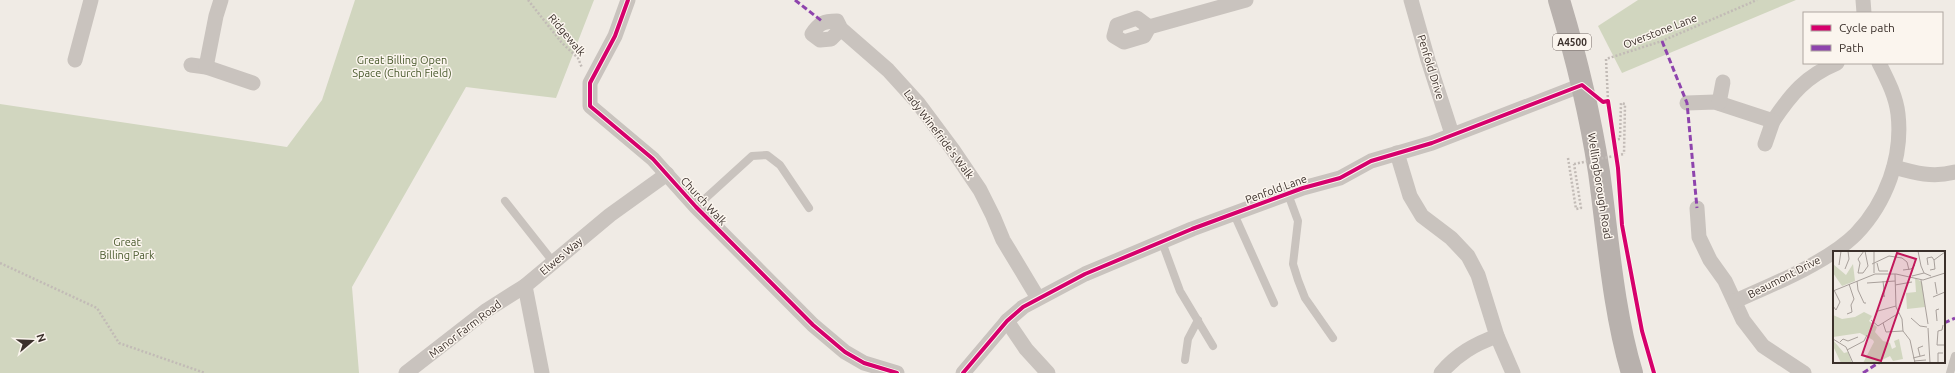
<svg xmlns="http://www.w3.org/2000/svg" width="1955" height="373" viewBox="0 0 1955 373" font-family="Ubuntu,sans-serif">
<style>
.green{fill:#d1d6bf}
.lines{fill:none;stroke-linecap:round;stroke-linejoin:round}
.path{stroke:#c2bbb6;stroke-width:2.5;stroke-dasharray:2 2;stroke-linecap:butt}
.lane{stroke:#c9c3be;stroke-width:8}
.street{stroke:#c9c3be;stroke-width:15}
.primary{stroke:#b8b1ad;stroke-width:22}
.path-bridge{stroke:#c2bbb6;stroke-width:2.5;stroke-dasharray:2 2;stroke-linecap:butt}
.quiet{stroke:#8e44ad;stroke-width:3;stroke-dasharray:6 3;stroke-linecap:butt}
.cycleway-casing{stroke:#fbf5ee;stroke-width:6}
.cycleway{stroke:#d6006c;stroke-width:4}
.labels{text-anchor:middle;stroke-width:3;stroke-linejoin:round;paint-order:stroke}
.shield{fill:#fbf5ee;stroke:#756b66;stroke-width:1}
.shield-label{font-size:10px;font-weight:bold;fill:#3b302b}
.street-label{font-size:11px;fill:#3b302b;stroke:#fbf5ee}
.park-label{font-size:11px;fill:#4a5a2e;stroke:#fbf5ee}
.inset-road{fill:none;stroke:#a8a09b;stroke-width:1}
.view{fill:#c2185b;fill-opacity:0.15;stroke:#c2185b;stroke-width:2}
.inset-edge{fill:none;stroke:#3b302b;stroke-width:2}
</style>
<rect width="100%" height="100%" fill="#f0ebe5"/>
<g class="green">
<polygon points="355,0 594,0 556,98 466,87 352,287 359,373 0,373 0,104 287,147 322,100"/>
<polygon points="1638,0 1796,0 1622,73 1598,26"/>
</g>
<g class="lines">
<g class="path">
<polyline points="528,0 562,43 578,58 582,68"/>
<polyline points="1608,101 1606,59 1662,41 1757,0"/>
<polyline points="1614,140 1620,139 1621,103 1625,104 1624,154"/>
<polyline points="1568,158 1576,209 1581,208 1574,164"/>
<polyline points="0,263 97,308 119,343 205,373"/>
</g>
<g class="lane">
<polyline points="1288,194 1298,221 1293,264 1298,280 1305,298 1333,338"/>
<polyline points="505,201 554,263"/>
<polyline points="696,207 752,156 767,155 780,165 809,208"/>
<polyline points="1234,214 1274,303"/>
<polyline points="1162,242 1180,291 1213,346"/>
<polyline points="1185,360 1188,339 1198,320"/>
<polyline points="1950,373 1955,356"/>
</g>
<g class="street">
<polyline points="628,0 615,36 590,83 590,106 653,159 696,207 813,325 845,352 864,363 897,373"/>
<polyline points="1411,0 1428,60 1452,134"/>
<polyline points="1863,0 1864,13"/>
<polyline points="1149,27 1137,18 1117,25 1114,36 1124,42 1144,36 1149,27 1246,0"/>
<path d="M841,29L837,21C824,21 819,23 812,34L820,40L831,39L841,29L888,70L918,103L953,150L980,190L993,216L1003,240L1038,298"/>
<polyline points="75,60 91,0"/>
<polyline points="191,65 206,67 253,83"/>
<polyline points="206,67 216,16 221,0"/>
<path d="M1687,103L1715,102L1773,121C1791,94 1806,76 1837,63"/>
<polyline points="1719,103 1723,82"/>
<polyline points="1765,144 1773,121"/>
<polyline points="1397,153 1410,196 1422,216 1451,238 1468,256 1478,275 1497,336 1513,373"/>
<path d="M1894,167C1915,173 1933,178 1955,172"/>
<polyline points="1697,208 1699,237 1710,260 1725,281 1743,320 1763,346 1804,373"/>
<path d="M1735,301C1772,285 1828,262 1856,234C1886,203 1903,157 1898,114C1896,96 1887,79 1879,63"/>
<polyline points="1007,321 1026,349 1048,373"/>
<polyline points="406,373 487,310 525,286"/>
<polyline points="542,373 525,286 610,215 667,174"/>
<polyline points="963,373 1007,321 1023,307 1085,274 1192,229 1303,188 1340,178 1371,161 1432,143 1582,85"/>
<path d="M1441,373C1457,354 1475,344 1497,336"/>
</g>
<path class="primary" d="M1559,0C1576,56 1590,114 1599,172C1608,237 1613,310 1632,373"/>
<polyline class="path-bridge" points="1574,164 1624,154"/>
<g class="quiet">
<polyline points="795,0 823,22"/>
<polyline points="1662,41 1687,103 1697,208"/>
<polyline points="1944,323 1955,318"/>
<polyline points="1863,373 1880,362"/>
</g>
<g class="cycleway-casing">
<g id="cycleway">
<polyline points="628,0 615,36 590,83 590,106 653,159 696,207 813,325 845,352 864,363 897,373"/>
<polyline points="963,373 1007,321 1023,307 1085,274 1192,229 1303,188 1340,178 1371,161 1432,143 1582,85 1603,102 1608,101 1618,168 1622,225 1642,331 1654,373"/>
</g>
</g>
<use href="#cycleway" class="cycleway"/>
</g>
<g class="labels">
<rect class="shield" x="1553" y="34" width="38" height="16" rx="3"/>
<g class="shield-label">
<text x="1572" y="46">A4500</text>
</g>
<g class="street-label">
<text transform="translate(1660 31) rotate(-21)" y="4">Overstone Lane</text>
<text transform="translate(567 35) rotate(50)" y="4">Ridgewalk</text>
<text transform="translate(1431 67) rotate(73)" y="4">Penfold Drive</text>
<text transform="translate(939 134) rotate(53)" y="4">Lady Winefride's Walk</text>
<text transform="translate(1600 186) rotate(81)" y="4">Wellingborough Road</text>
<text transform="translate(1276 189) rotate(-20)" y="4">Penfold Lane</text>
<text transform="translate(704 201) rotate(47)" y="4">Church Walk</text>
<text transform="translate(561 256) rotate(-40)" y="4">Elwes Way</text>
<text transform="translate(1784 277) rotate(-27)" y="4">Beaumont Drive</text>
<text transform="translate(465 329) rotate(-37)" y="4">Manor Farm Road</text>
</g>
<g class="park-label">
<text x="402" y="64">Great Billing Open<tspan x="402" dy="13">Space (Church Field)</tspan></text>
<text x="127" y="246">Great<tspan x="127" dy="13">Billing Park</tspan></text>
</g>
</g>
<g transform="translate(1833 251)">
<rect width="112" height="112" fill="#f0ebe5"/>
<path d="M0,13L13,24L20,13L22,30L9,35L0,22ZM82,27L89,31L92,56L74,58L73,42L83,41ZM31,61L39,65L36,70L44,76L42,81L50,90L57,92L59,98L63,96L61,90L66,88L70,108L60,110L57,105L43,112H30L41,91L40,89L27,82L0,86V64L9,68L22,66ZM0,89L11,102L15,101L19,112H8L0,95Z" fill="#d1d6bf"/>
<path class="inset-road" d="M31,0L25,8L27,12L25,22H30L35,15L32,0M85,0L88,15L91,22L98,25M101,9L112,1M44,12L46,20H55M39,13L56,5L69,7L74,11L76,19M6,14L8,0M95,14L94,7L99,6L101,9M12,18L16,8L15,0M70,19L78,18L82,14M97,19L102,18L101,9M41,22V0M62,23L63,56L69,68L70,80L77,89L82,112M79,25L91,22M88,29L95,73M24,30L25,39L31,52H33M50,30L51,39V46V44M102,31L104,43M34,32L62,30M62,34L79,31M0,40L42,23H63L90,29L112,22M100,46L112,41M0,55L3,59L7,51L1,39M45,60L63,55M14,63L19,61L18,54L21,48L16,33M78,67L87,75L94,76M38,69L45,75L66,62M104,70L103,59L106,58M50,72L53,81L70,80M110,74L109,79L105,80L104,94H111M95,77L97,112M0,88L13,96L20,112M7,91L10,88L15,90L25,86M14,99L31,90L34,84M87,105L85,97L90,95M80,107L92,104M81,110L93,109M105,112V102H110"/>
<path class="view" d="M64,2L83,8L48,110L29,104Z"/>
<rect width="112" height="112" class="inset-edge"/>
</g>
<rect x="1803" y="12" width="140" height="52" fill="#fbf5ee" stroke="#aea6a0"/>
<rect x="1811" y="25" width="20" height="6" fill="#d6006c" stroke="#aea6a0"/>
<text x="1839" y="32" font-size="12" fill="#3b302b">Cycle path</text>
<rect x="1811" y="45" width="20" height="6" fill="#8e44ad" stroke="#aea6a0"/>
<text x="1839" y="52" font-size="12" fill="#3b302b">Path</text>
<g transform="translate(32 341) rotate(71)" stroke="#fbf5ee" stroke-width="3" paint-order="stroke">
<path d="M0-3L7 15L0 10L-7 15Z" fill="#3b302b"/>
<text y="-6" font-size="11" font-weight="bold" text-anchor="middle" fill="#3b302b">N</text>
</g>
</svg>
